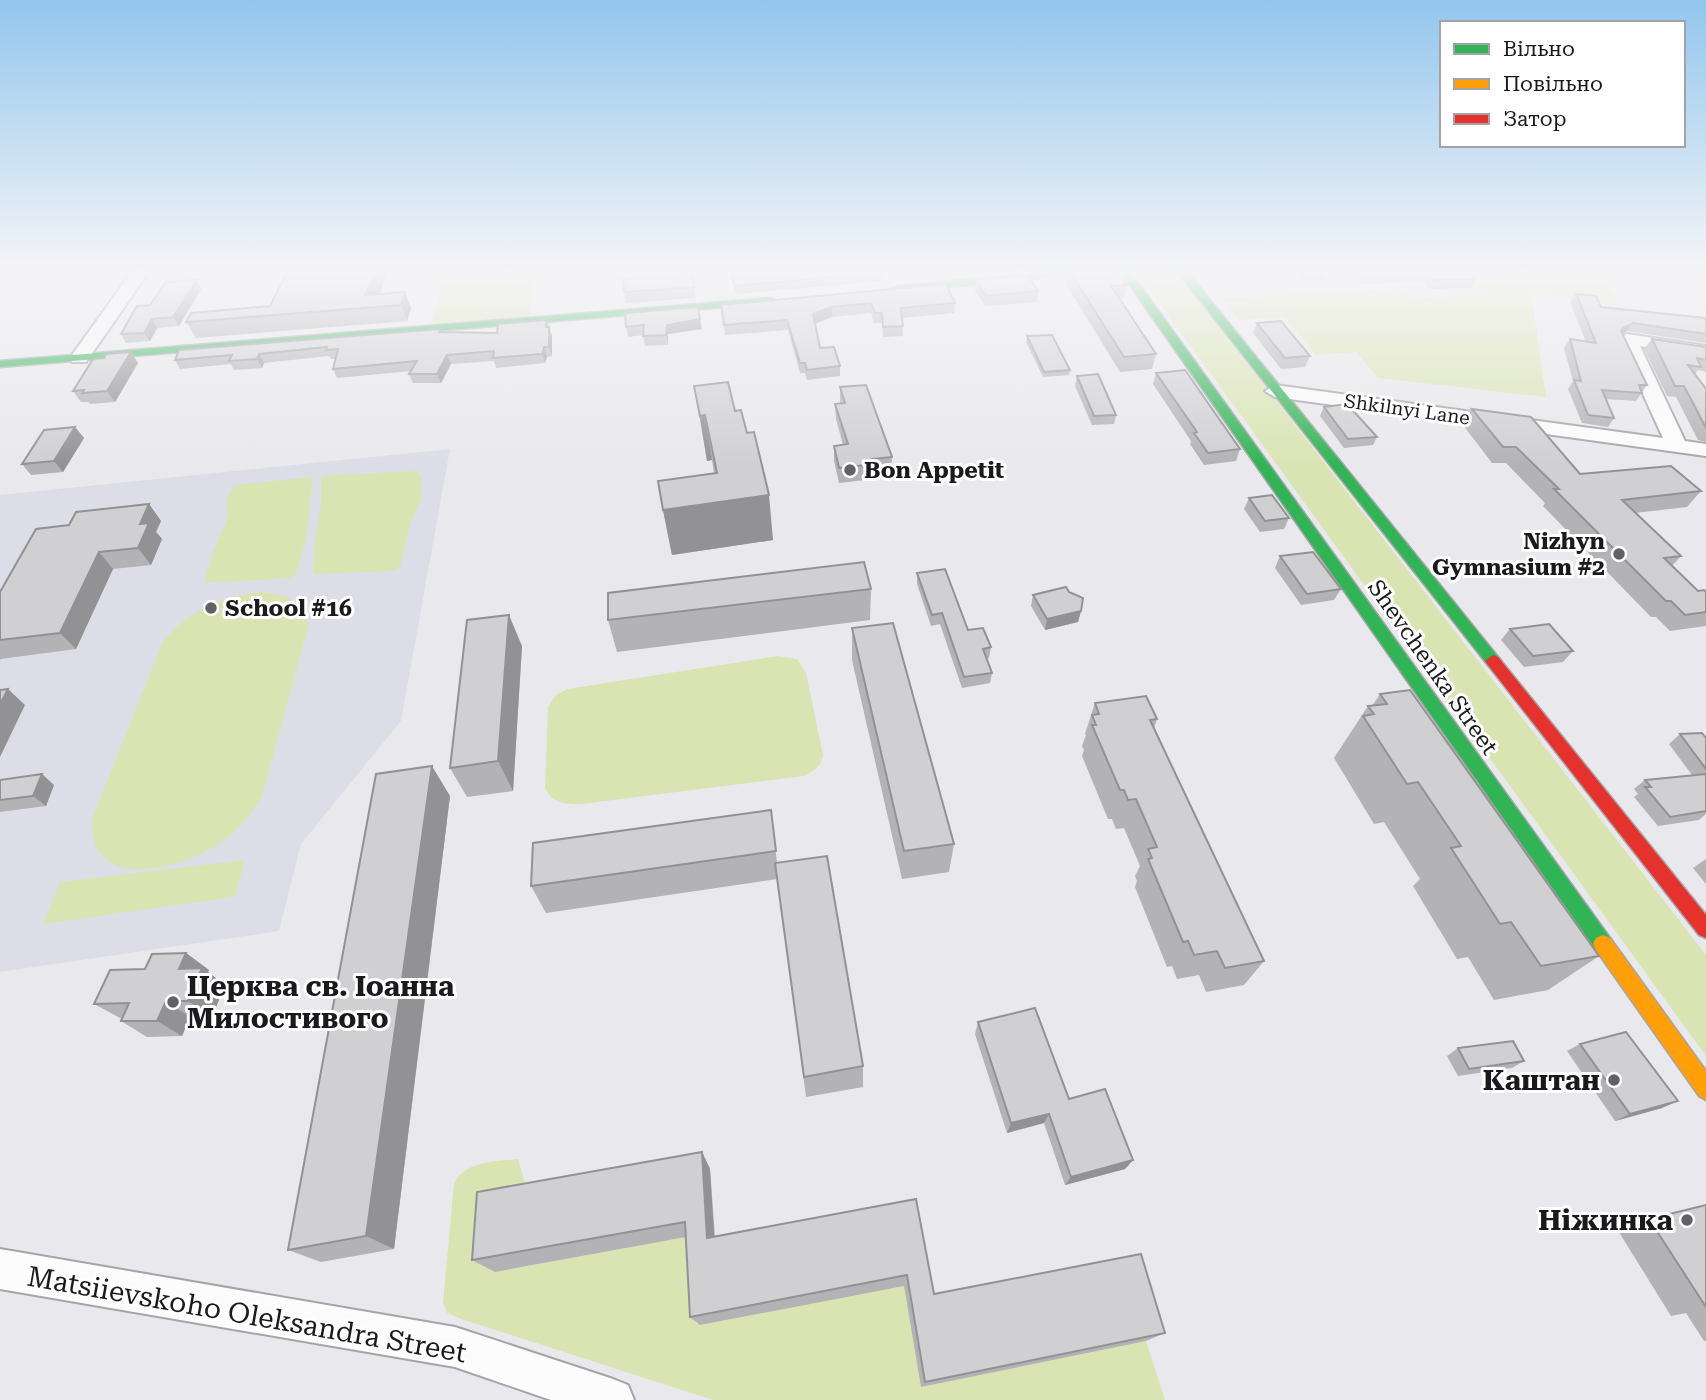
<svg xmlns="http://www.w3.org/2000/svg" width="1706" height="1400" viewBox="0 0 1706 1400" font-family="'Roboto Serif',serif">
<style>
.built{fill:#dddde7}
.green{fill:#dae4b2}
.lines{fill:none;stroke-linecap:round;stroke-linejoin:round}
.street-casing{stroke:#a5a5a8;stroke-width:4}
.fast-casing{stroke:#a5a5a8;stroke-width:3}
.slow-casing{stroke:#a5a5a8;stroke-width:3}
.jam-casing{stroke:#a5a5a8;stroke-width:3}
.street{fill:#fcfcfc;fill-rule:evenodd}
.fast{fill:#30b455;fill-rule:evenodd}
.slow{fill:#ff9f0a;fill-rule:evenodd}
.jam{fill:#e5322d;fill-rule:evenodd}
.wall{fill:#b3b3b5}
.shaded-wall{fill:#929294}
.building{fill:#d0d0d3;stroke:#929294;stroke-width:2}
.poi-dot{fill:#626266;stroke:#fff;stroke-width:2.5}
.labels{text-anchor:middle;stroke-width:6;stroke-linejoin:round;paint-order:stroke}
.far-street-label{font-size:19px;fill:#1a1a1d;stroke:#fff}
.poi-label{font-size:23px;font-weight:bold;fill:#1a1a1d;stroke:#fff;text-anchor:start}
.street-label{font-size:23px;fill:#1a1a1d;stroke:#fff}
.near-poi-label{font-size:28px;font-weight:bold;fill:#1a1a1d;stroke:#fff;text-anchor:end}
.near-street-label{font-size:28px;fill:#1a1a1d;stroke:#fff}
</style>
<rect width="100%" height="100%" fill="#e9e9ed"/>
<polygon class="built" points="450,449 401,721 301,844 279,931 0,972 0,495"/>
<g class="green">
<polygon points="1175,270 1706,955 1706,1056 1137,272"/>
<polygon points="1566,270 1597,270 1604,276 1619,304 1531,293 1546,397 1378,378 1356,352 1315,355 1285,317 1238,320 1223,299 1404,288 1415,299 1484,294 1468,280"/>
<polygon points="535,275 530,317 431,325 442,282"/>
<polygon points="410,471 417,472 421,476 422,497 411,521 400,567 393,571 313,574 314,545 321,505 321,476"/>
<polygon points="313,477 306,539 296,573 291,578 204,583 213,551 228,517 226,500 234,485"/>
<path d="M259,592C284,594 305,600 308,627L262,796C250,816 236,834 215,846C175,871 88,892 92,819L162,643C187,611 220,597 259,592Z"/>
<path d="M778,656L797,659L806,673L823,755C821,767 814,771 803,776L582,804C566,804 552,804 545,788L548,707L555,696L567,689Z"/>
<polygon points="245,860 235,897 43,924 60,882"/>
<path d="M518,1159L530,1201L495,1272L695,1235L700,1325L911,1284L921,1386L1146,1341L1165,1400H713L461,1319L447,1313L443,1303L454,1183C468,1160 494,1162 518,1159Z"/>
</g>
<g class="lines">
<g class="street-casing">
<g id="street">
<polygon points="133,270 150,270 86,362 72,362 70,358"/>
<polygon points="1627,334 1706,346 1706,356 1640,346 1685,441 1706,444 1706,456 1275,397 1265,391 1275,385 1663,438 1618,339"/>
<polygon points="0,1249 455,1327 613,1379 628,1385 634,1400 551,1400 455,1367 0,1289"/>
</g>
</g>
<g class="fast-casing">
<g id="fast">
<polygon points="1064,270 1102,270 1097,273 897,292 892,289 897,286"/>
<polygon points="1119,270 1129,270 1610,938 1613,944 1610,950 1603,953 1596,950"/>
<polygon points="1176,270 1186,270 1498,657 1501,661 1498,665 1488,665"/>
<polygon points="770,298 774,299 774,303 0,367 0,361"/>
</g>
</g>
<g class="slow-casing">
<polygon id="slow" points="1603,935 1610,938 1706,1071 1706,1100 1699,1096 1596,950 1593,944 1596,938"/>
</g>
<g class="jam-casing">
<polygon id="jam" points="1493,655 1498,657 1706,915 1706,938 1699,935 1488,665 1485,661"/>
</g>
<use href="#street" class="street"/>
<use href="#fast" class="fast"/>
<use href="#slow" class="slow"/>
<use href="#jam" class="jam"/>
</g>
<g class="wall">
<polygon points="288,270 390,270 379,294 411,308 407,321 196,338 186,322 270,306"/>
<polygon points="636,270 683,270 683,272 692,272 696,298 626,303 624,292 637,277"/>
<polygon points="962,270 991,270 964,273"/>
<polygon points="1069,270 1127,285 1123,299 1119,299 1156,354 1152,369 1120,372 1066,284"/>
<polygon points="1294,270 1328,270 1324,280 1304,281"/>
<polygon points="1359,270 1504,270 1501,276 1474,278 1476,279 1471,288 1429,289 1423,282 1360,284"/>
<polygon points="883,272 883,281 736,294 732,282 731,273"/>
<polygon points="197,280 201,289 179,326 157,328 150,341 126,343 121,334 150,305"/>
<polygon points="976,280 1038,291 1037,302 985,306 975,291"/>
<polygon points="946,284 955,303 954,313 902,318 903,336 883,337 882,323 874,323 871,313 832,317 815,324 820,348 840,366 840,376 807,380 805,373 800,373 788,330 725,335 721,305"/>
<polygon points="1576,294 1601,307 1706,321 1706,343 1627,331 1623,334 1647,385 1636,401 1606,399 1614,418 1608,427 1582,423 1568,389 1573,381 1564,348 1570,339 1586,342 1570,302"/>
<polygon points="625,313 702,329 668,334 668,345 645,346 643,335 628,337"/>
<polygon points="547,320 552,336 552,356 547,357 545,363 496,368 494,361 451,364 441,383 413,383 409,374 411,371 337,378 333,369 335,359 331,359 329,356 264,363 262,368 234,370 231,364 180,369 175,360 441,332 497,333"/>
<polygon points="1257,323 1310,356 1305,367 1281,369 1253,333"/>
<polygon points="1027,336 1070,370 1069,375 1043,377 1026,342"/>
<polygon points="1652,339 1706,347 1706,372 1698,370 1695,374 1706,389 1706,442 1698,440 1676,397 1667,396 1644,349"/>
<polygon points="138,363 115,402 90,404 88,402 81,402 73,391"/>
<polygon points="1156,373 1240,449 1236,461 1204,465 1190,444 1191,441 1153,384"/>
<polygon points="1077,376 1116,415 1114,424 1092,425 1075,386"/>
<polygon points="694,386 735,411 773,540 672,555 663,510 714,473 712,460 707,461"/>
<polygon points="840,387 892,457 891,472 874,474 874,479 839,483 834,461 834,446 843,445 836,419 835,404 840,403"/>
<polygon points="1324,407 1377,437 1373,445 1344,448 1320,416"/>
<polygon points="1472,409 1580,474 1701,491 1687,507 1635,513 1681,556 1672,566 1698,591 1706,592 1706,626 1670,631 1656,617 1651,617 1543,506 1545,503 1506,463 1492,463 1463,425"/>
<polygon points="75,427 84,438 63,472 31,475 22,464"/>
<polygon points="1249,498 1289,518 1284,529 1260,532 1244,509"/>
<polygon points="149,504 161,521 156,532 162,539 151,565 113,569 76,649 1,659 0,660 0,592 69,525"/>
<polygon points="1280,556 1341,589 1334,600 1301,605 1275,568"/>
<polygon points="917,573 968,630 991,647 989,658 987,659 992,673 990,683 962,688 940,624 931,626 917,584"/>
<polygon points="871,589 870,620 617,652 608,620"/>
<polygon points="1033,595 1081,611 1078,622 1045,630 1031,606"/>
<polygon points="852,628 954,844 949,872 902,879 852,660"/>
<polygon points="1510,629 1573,651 1563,662 1524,667 1501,640"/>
<polygon points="522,646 513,791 467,797 450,768"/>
<polygon points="1380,694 1599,956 1548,990 1494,1000 1468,957 1457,959 1413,886 1420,879 1384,822 1374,824 1334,758 1368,706 1372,706"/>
<polygon points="1095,703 1157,719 1154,728 1264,961 1244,985 1206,992 1199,975 1177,979 1172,966 1167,967 1135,887 1137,881 1135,876 1140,866 1124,828 1116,829 1112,819 1108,819 1082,756 1084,750 1082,746 1086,735 1085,734"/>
<polygon points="1680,734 1706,738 1706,814 1699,820 1658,826 1634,797 1638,794 1634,789 1645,780 1692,775 1669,744"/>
<polygon points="0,780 54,785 46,806 0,812"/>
<polygon points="450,796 394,1249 321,1262 288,1250"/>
<polygon points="771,810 777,863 863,1066 863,1087 806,1097 777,879 546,913 531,886"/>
<polygon points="1706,859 1706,884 1693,868"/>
<polygon points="186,953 209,970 208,972 225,985 212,1017 190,1017 182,1036 147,1037 121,1021 122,1019 94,1004 145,969"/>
<polygon points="978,1022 1069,1099 1133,1160 1125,1169 1065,1185 1044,1123 1007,1133 975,1034"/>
<polygon points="1580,1044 1662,1108 1615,1121 1567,1051"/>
<polygon points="1458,1048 1524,1061 1512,1068 1458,1076 1447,1056"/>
<polygon points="702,1152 710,1169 715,1236 916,1199 934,1294 1165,1333 1146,1341 921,1387 904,1286 700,1325 690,1317 686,1237 495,1272 472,1260"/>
<polygon points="1706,1205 1706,1341 1704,1341 1686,1313 1671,1316 1617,1229 1649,1219"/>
</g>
<g class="shaded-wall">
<polygon points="377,270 390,270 373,307 365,295"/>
<polygon points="197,280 201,289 179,326 173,317"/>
<polygon points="405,292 411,308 407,321 401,305"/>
<polygon points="832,307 832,317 813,324 813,314"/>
<polygon points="152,319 157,328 150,341 144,333"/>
<polygon points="700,319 702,329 668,334 668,345 666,335 667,325"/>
<polygon points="1633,323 1627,331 1617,337 1623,328"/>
<polygon points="549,327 552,336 552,356 549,347"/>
<polygon points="544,347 547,357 545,363 542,354"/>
<polygon points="131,352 138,363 115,402 107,391"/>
<polygon points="259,354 264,363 262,368 257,359"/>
<polygon points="447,355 451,364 441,383 437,374"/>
<polygon points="705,415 712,460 707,461 700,416"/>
<polygon points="75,427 84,438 63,472 54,461"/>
<polygon points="769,495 773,540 672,555 663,510"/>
<polygon points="149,504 161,521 156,532 162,539 151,565 138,548 140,524"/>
<polygon points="99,552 113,569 76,649 60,633"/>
<polygon points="1081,611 1078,622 1045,630 1047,619"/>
<polygon points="509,615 522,646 513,791 498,761"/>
<polygon points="8,689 25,705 0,757 0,704"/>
<polygon points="432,766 450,796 394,1249 366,1236"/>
<polygon points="42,774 54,785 46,806 33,796"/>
<polygon points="186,953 209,970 208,972 225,985 212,1017 188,1001 179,969"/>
<polygon points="166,1001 190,1017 182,1036 157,1021"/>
<polygon points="1678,1101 1662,1108 1615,1121 1630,1114"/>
<polygon points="1049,1114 1044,1123 1007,1133 1011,1123"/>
<polygon points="702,1152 710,1169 715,1251 707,1238"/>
<polygon points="1133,1160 1125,1169 1065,1185 1071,1177"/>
</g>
<g class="building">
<polygon points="288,270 377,270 365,295 405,292 401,305 186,322 191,313 270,306"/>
<polygon points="636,270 681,270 681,273 692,272 695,287 624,292 623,279 637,277"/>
<polygon points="747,270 882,270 883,272 735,286 731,273"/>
<polygon points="1069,270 1116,270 1127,285 1111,286 1156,354 1124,357"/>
<polygon points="1363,270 1468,270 1476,279 1433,280 1428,273 1364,275"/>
<polygon points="1028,276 1038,291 986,296 976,280"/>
<polygon points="197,280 173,317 152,319 144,333 121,334 137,306 150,305 166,282"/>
<polygon points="946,284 955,303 901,308 903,326 883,327 882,313 875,313 871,303 832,307 813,314 820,348 834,347 840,366 807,370 805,363 800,363 787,320 724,325 721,305"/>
<polygon points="1576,294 1596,296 1601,307 1705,318 1706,321 1706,334 1633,323 1623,328 1621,331 1647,385 1639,385 1642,393 1602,390 1614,418 1588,415 1574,380 1581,381 1570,339 1596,343"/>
<polygon points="698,307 700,319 667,325 666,335 643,336 644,325 626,327 625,313"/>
<polygon points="547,320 546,327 549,327 549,347 544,347 542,354 493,358 494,351 447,355 437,374 409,374 417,361 333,369 338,349 326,350 327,347 259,354 257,359 229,361 232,355 175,360 179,350 440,329 439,332 497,333 498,324"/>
<polygon points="1281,321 1310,356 1285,358 1257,323"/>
<polygon points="1052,335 1070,370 1044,372 1027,336"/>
<polygon points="1652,339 1706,347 1706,360 1697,358 1701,367 1688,365 1706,389 1706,428 1684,386 1675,386"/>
<polygon points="131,352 107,391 82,393 84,390 73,391 93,359 104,358 106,354"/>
<polygon points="1185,370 1240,449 1208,453 1194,433 1197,432 1156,373"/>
<polygon points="1098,374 1116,415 1094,416 1077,376"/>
<polygon points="728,382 735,411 741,410 747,433 754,432 769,495 663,510 658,481 717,473 705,415 700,416 694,386"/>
<polygon points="866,385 892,457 872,459 874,464 839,468 834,446 848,444 835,404 845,403 840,387"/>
<polygon points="1347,404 1377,437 1348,439 1324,407"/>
<polygon points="1472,409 1531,417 1580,474 1671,466 1701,491 1622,500 1681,556 1664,558 1698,591 1704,590 1706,592 1706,612 1685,615 1671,601 1666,601 1554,489 1559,489 1516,447 1503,447"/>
<polygon points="75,427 54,461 22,464 44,430"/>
<polygon points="1272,495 1289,518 1265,521 1249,498"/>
<polygon points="149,504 140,524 149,523 138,548 99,552 60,633 0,640 0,592 36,529 69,525 76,512"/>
<polygon points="1313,552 1341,589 1307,594 1280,556"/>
<polygon points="864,562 871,589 608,620 608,593"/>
<polygon points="945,569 968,630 983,628 991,647 983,649 992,673 964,677 942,613 932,615 917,573"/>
<polygon points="1066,587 1069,592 1083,598 1081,611 1047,619 1033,595"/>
<polygon points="509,615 498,761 450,768 467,620"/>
<polygon points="893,623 954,844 904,851 852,628"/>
<polygon points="1549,624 1573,651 1533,656 1510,629"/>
<polygon points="8,689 0,704 0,690"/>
<polygon points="1410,690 1599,956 1541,966 1511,922 1500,924 1451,848 1461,846 1418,782 1407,784 1363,716 1374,714 1368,706 1387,704 1380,694"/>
<polygon points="1146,696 1157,719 1150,720 1264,961 1225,968 1217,951 1194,955 1188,941 1183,942 1148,859 1152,858 1148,849 1157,847 1136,799 1128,800 1124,790 1120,790 1092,725 1096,725 1092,715 1099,714 1095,703"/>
<polygon points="1702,733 1706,738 1706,769 1680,734"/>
<polygon points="432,766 366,1236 288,1250 376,774"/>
<polygon points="42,774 33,796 0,800 0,780"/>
<polygon points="1706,774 1706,811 1670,817 1645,787 1651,787 1645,780"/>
<polygon points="771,810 776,851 531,886 533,843"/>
<polygon points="827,856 863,1066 804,1077 775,863"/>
<polygon points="186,953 179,969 202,968 188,1001 166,1001 157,1021 121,1021 129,1003 94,1004 110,970 145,969 152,954"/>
<polygon points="1035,1008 1069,1099 1105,1089 1133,1160 1071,1177 1049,1114 1011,1123 978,1022"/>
<polygon points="1626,1032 1678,1101 1630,1114 1580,1044"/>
<polygon points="1513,1041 1524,1061 1469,1069 1458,1048"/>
<polygon points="702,1152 707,1238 916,1199 934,1294 1141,1254 1165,1333 925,1382 907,1275 690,1317 685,1222 472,1260 477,1192"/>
<polygon points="1706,1205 1706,1307 1649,1219"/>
</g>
<linearGradient id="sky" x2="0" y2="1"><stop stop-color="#92c6ed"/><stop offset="0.58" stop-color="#f5f5f7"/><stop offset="1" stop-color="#f5f5f7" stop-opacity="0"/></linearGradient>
<rect width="1706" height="466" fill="url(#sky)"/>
<g class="poi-dot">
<circle cx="850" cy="470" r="7"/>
<circle cx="1619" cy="554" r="7"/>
<circle cx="211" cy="608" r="7"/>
<circle cx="173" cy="1002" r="7"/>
<circle cx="1614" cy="1080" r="7"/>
<circle cx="1687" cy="1220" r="7"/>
</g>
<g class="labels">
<g class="far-street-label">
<text transform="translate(1407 409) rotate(8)" y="7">Shkilnyi Lane</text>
</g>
<g class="poi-label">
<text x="864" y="478">Bon Appetit</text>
<text x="1605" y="549" text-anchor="end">Nizhyn<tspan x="1605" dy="26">Gymnasium #2</tspan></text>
<text x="225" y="616">School #16</text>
</g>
<g class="street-label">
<text transform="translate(1433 667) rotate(55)" y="8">Shevchenka Street</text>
</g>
<g class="near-poi-label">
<text x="187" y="996" text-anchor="start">Церква св. Іоанна<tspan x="187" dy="32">Милостивого</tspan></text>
<text x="1600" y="1090">Каштан</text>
<text x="1673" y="1230">Ніжинка</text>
</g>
<g class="near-street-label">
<text transform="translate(247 1314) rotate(10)" y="10">Matsiievskoho Oleksandra Street</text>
</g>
</g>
<rect x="1440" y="21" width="245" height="126" fill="#ffffff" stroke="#a3a3a5" stroke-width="2"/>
<rect x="1454" y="44" width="35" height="10" fill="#30b455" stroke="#a3a3a5" stroke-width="2"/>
<text x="1503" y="56" font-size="21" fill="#1a1a1d">Вільно</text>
<rect x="1454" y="79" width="35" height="10" fill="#ff9f0a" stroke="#a3a3a5" stroke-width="2"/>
<text x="1503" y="91" font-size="21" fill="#1a1a1d">Повільно</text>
<rect x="1454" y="114" width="35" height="10" fill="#e5322d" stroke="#a3a3a5" stroke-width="2"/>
<text x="1503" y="126" font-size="21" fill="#1a1a1d">Затор</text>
</svg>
